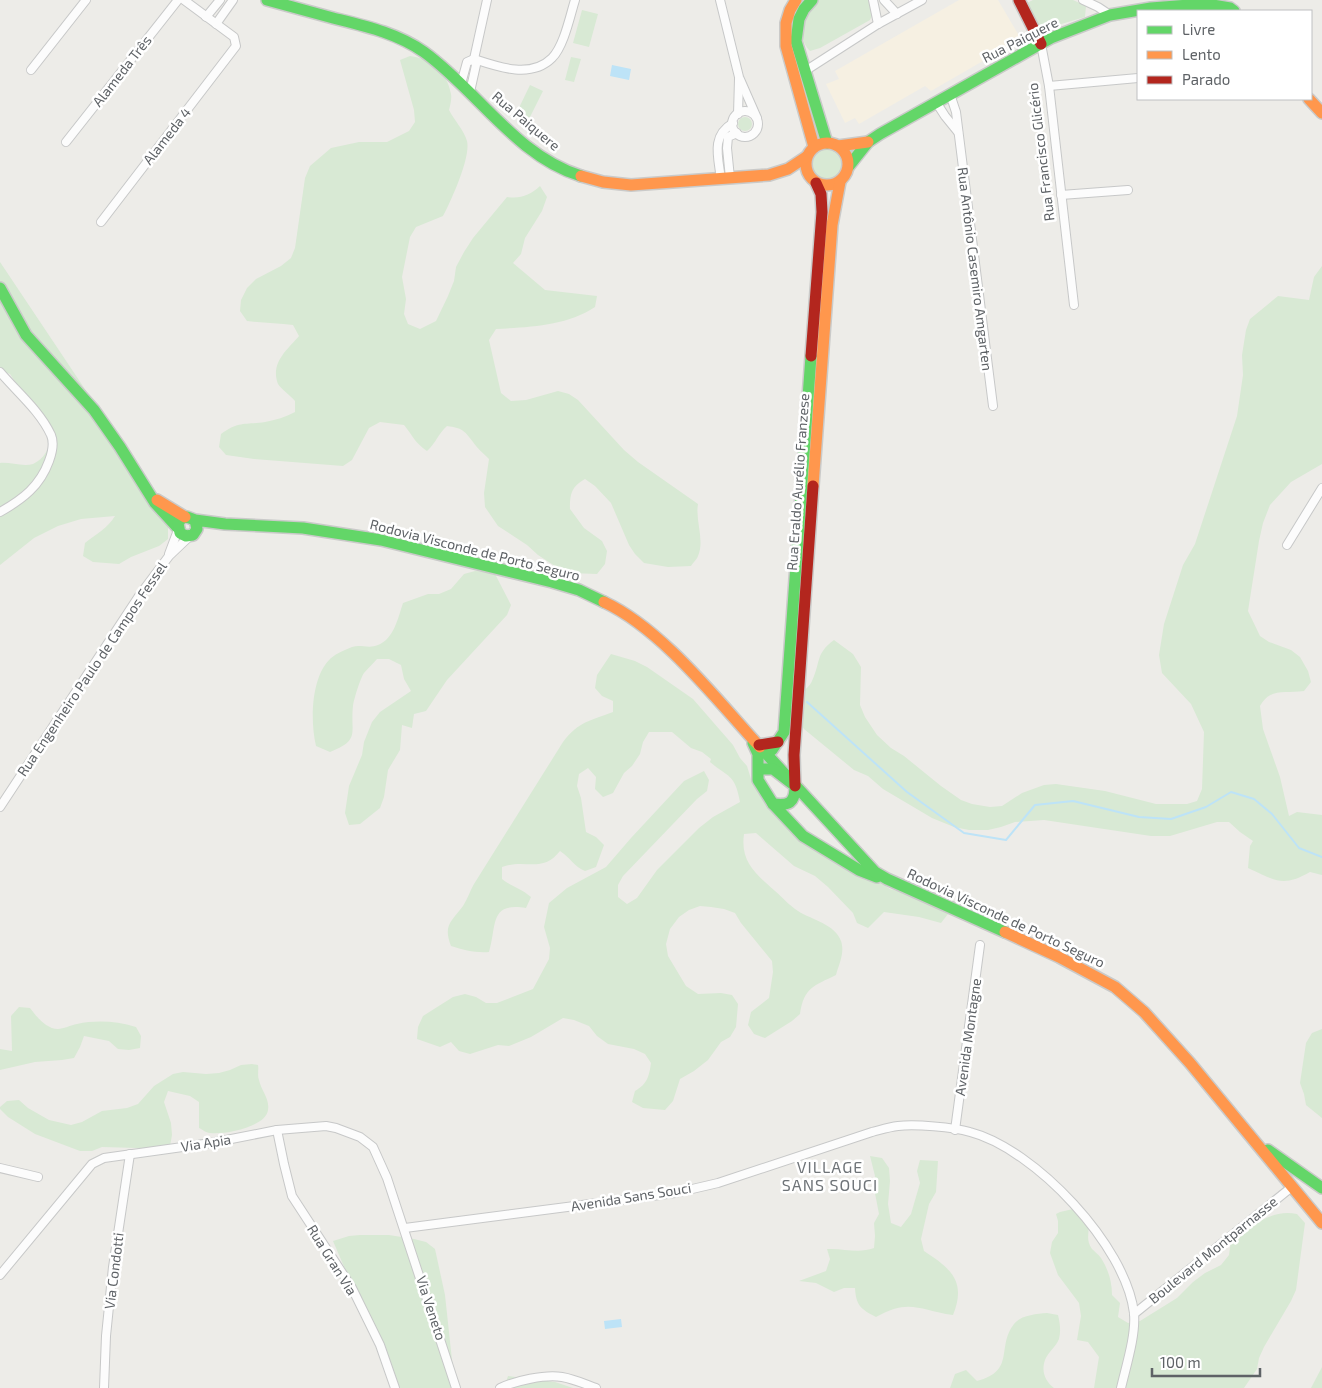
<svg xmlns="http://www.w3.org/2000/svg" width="1322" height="1388" viewBox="0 0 1322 1388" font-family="'Exo 2',sans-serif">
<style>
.commercial{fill:#f6f0e2}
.green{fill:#d8e9d4}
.water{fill:#bde3f7}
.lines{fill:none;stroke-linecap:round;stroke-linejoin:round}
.stream{stroke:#bde3f7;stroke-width:2}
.street-casing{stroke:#c7c8c8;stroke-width:10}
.fast-casing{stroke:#cacac9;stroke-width:14}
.slow-casing{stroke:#cacac9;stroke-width:14}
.jam-casing{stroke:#cacac9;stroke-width:14}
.street{stroke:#fcfcfc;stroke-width:8}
.fast{stroke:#63d668;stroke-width:11}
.slow{stroke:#ff974d;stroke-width:11}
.jam{stroke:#b3261e;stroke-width:11}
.labels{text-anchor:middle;stroke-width:5;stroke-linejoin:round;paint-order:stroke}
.street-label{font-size:14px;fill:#5e6266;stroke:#fff}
.quarter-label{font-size:16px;letter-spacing:1px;fill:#6f7478;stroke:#fff}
</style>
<rect width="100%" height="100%" fill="#edece8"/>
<polygon class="commercial" points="959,0 998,0 1021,39 931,91 925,86 859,124 855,118 845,123 826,84 839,79 835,71"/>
<g class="green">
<path d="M818,0H868L874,11L870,20L820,48L810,51C794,35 804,14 818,0Z"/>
<polygon points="1033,0 1073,0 1086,6 1085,17 1041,30 1027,3"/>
<polygon points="582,10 598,14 589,47 573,43"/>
<path d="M410,56C432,59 447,72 451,94C452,99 450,106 449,110C454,120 464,130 467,141C471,157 451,201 443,216L416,227L410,237L402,277L406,299L404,314L408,324L420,329L436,321L448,296L454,281L456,267L464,252L473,238L507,197C521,199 530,195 540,186L547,197L542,211L525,238L521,254L513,263L545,290L597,296L595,307C566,326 531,327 496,329L489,340L501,393L511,401L526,400L558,391L569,394L578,400L624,450L638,462L698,504C695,521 705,540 698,556C697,559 693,563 691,566L668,567L644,563L635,554L629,545L611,503L595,486L585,479C571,487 570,494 570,509L584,528L602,541L607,551L605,564L597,574L570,573L558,568L538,555L527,545L498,526L485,507L484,493L489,459C484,454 477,448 473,442C464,430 462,428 447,426C438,434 436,443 427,451C415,443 413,436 404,425L380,422L369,428L352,460L343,466L254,459L226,455L219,447L221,434C239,421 245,425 265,422C276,420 285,417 295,412V401C291,396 281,389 278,384C270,363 287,350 299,336L293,325C278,323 262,323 247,321L240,311L241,300L247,288L256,279L281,266L291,258L295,248L305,178L310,166L331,148L359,142H387L409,131L415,122L414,110L400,60Z"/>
<polygon points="571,57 581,59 574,82 565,80"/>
<polygon points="530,85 543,91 529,119 516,114"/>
<circle cx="745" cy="124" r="7"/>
<circle cx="828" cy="164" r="16"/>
<path d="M0,262L129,455L168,526V539L159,546L131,557L119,564L93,562L83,556L85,543C96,534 108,528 115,516L81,519L58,526L34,538L0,565V463C10,462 23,467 33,464C45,459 51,446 50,434L10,374L0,370Z"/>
<path d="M1322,266V464L1291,482L1270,505L1263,523L1259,541L1248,611L1260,636L1269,642L1291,650L1300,657L1308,671L1311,682L1304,691C1285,694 1271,687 1260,706L1263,729L1280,777L1289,816L1297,812L1322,815V875L1310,872C1282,888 1275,880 1248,868L1250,846L1253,841L1240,832L1229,822H1217L1170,836H1151L1044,820L1015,822L1001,827L988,830H969L954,827L932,818L883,789L868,776L854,770L804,729L795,716C797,709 799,700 802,693C805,689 810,686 812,681C821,662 815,654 834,640L853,654L861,667L860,705L865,717L877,735L891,748L904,756L941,786L961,800L972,804L990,807L1002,806L1022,793L1044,785L1056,784L1105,791L1156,804H1187L1197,801L1202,789L1204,732L1191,704L1162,673L1159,655L1164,624L1183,565L1195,544L1237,416L1243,375L1242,355L1246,330L1250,319L1278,296L1309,300L1314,277Z"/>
<path d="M475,571L494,572L511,605L507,615L447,680L426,711L414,714L412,728L402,725L400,750L388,770L384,797L380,808L360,824L349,825L345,813L349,786L362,755L364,742L372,722L380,712L411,691L404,679L401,665L389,659H377C373,664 368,668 364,673C360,679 354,699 353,706C350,733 361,740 330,752L316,746C310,721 311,676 331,658C337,653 345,650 352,647C360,644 369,649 378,645C394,639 398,618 403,603L428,594H439L451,589L464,574Z"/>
<path d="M611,654L635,661L647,667L693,699L733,745L740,758L747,766L751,779L758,790L787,819L890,889L908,894L948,914L941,923L919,917L884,912L868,928L857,923L853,913L828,887L815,876L794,866L756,833L744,834C740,862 756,874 775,891C783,898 789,905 798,911C812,920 835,924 841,941C845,953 839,964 836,975C814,986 804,987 800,1014L792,1021L765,1038L754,1034L748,1025L751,1012L769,998L773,972L772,961L741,923L735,913L724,909L711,907L700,906L689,910L679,917L670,929L666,944L668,956L686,986L698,994L721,993L732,995L738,1004L736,1027L730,1037L721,1042L708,1060L694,1071L680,1079L673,1101L665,1110L643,1108L632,1102L635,1091C647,1084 649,1077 651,1063L645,1054L634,1049L608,1044L597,1036L589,1026L574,1020L563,1018L531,1037L509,1046L498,1045L470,1054L459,1051L451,1042L440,1047L417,1039L418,1027L423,1016L453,997L465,994L476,997L486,1003H497L533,989L549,959L550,948L544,927L549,903L567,888L606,867L631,838L684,781L704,771L709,780L707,791L697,799L623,876L618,885V897L627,904L637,898L657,870L699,828L713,817L740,802C735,774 729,778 710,762L711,759L702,752L691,748L672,732H649L643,742L640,754L632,766L624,773L613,793L603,797L595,789L596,777L588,768L579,774L577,786L581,798L586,832L596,837L604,845L596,867L585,871C573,866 571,858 560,851C542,874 526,858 502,867V879C512,887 521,888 531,897L526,908C489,902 497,925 489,952C475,953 464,950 451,946C443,925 451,922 463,906C467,900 470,891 474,884L563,742C579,721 590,721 613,712V701L602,696L595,688L597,675Z"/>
<path d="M19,1007L30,1008C36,1016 46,1029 58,1029C63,1029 71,1025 77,1024C96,1020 116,1021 136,1027L141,1036L140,1048L129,1050L118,1049L109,1041L84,1036L80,1047L74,1058L62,1060L35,1062L0,1070V1049L12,1051L11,1016Z"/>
<polygon points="1322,1029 1322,1118 1306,1105 1304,1094 1300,1083 1306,1043 1312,1033"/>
<path d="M252,1064L258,1065C259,1070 257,1075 259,1080C261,1090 270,1099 268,1110C266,1127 224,1135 210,1133C206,1133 202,1129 199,1128V1102L190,1096L168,1091L164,1102L171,1123L172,1135L170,1146L161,1152L137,1148L102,1147L92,1151H80L35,1134L8,1117L0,1109V1107L7,1101L19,1100L28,1108L49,1120L71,1125L82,1122L102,1111L127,1108L138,1104L154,1086L173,1074L183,1072L206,1074L219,1073L230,1070L241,1065Z"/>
<path d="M870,1156L882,1158L889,1168L890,1181L888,1204L891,1223L901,1227L911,1214L920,1183L917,1171L920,1160L938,1161L936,1192L929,1204L921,1239L924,1251C950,1268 967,1281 953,1315C919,1310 909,1298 876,1317C861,1309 856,1306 855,1288H844L834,1292L816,1283L799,1281L826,1271L830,1259L827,1249C844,1248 858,1254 874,1248L875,1236L874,1223L879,1214L873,1183L875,1176Z"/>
<path d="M1073,1209C1100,1226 1081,1233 1092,1249C1095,1252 1098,1254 1101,1258C1108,1269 1112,1281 1112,1295L1120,1303L1118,1317L1128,1323L1140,1321L1177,1298L1193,1282L1205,1273L1221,1265L1229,1255L1231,1240C1254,1226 1270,1209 1297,1214L1305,1223L1296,1290L1291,1301L1264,1347L1259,1358L1257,1369L1244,1388H1094L1099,1357L1088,1342L1077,1340L1081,1316L1079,1303L1058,1275L1050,1253L1052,1242L1058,1233V1221L1056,1214L1060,1212Z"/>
<polygon points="360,1235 389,1235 414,1239 426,1242 435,1249 445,1295 455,1388 393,1388 364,1313 333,1241 349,1236"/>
<path d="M1047,1313L1058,1315C1060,1323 1061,1331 1059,1339C1056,1347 1048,1352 1045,1360C1041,1371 1045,1381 1054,1388H950L955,1374L966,1370L977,1381C1016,1371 996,1347 1014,1324C1021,1315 1036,1314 1047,1313Z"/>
<polygon points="1322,1367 1322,1388 1311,1388"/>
<polygon points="508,1376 555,1382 573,1388 504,1388"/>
</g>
<g class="water">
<polygon points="612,65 631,69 629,80 610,76"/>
<polygon points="621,1319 622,1327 605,1329 604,1321"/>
</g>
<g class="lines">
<polyline class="stream" points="807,702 907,792 964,833 1006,840 1035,805 1073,801 1139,817 1171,819 1206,807 1231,792 1254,799 1272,814 1299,848 1322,857"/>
<g class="street-casing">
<g id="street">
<polyline points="720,0 739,77 757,118"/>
<polyline points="873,0 878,24"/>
<polyline points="884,0 897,14"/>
<polyline points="1083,0 1098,7 1110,15"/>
<polyline points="206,17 220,0"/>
<polyline points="216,24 233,0"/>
<polyline points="1041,44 1049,86 1074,305"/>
<path d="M474,59C498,67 531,79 552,58C564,46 570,16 575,0"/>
<polyline points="474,59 487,0"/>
<polyline points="31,70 86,0"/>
<polyline points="805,71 878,24 922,0"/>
<polyline points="461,84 467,62 474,59"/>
<polyline points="1049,86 1138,78"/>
<polyline points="470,92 476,65 474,59"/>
<polyline points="950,94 956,112 993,406"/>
<polyline points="936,102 945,116 958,132"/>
<circle cx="745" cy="124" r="13"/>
<polyline points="738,114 739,79"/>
<polyline points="66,142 178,0"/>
<polyline points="730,178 727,148 728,137 737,133"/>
<path d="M721,179C718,156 711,136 733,123"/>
<polyline points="1061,195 1128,190"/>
<polyline points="101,222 236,46 234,37 184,0"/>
<path d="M0,372C17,392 40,411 51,435C54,442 52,453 49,461C40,486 23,499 0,512"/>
<polyline points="1287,545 1322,488"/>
<polyline points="169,554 178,530"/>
<polyline points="0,807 139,596 169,556 190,536"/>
<polyline points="277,1130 284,1164 292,1196 352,1288 380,1345 395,1388"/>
<polyline points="955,1130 980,945"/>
<polyline points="0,1168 38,1177"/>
<path d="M405,1228L675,1193L718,1183L872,1132C880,1130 889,1127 898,1126C915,1124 953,1127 970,1132C1035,1149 1126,1246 1134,1313C1136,1336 1126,1366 1121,1388"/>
<polyline points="0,1275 92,1164 104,1158 211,1143 277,1130 326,1126 336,1128 360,1137 373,1147 387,1178 456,1388"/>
<polyline points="1134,1314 1293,1186"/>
<polyline points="104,1388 106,1336 113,1267 130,1154"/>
<path d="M500,1388C515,1381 545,1374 562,1377C574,1379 585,1384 596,1388"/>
</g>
</g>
<g class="fast-casing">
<g id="fast">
<path d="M267,0C289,6 311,12 333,18C365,26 397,33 424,52C478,91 516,156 581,176"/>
<polyline points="812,0 804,9 799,19 796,41 827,143"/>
<polyline points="849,166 868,142 880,134 1051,38 1110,15 1151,8 1189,5 1213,5 1230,8 1234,11"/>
<polyline points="0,288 26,335 94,410 120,447 155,503 177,527"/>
<polyline points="195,520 197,529 193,535 186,536 180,533 178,523 182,518 187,517 195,520 225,524 303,528 381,540 552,582 579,590 604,602"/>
<polyline points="753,743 758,754 758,780 773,804 803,836 859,870 877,877"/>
<polyline points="760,747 875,872 887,879 1005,932"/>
<polyline points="772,750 784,732 811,356"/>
<path d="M760,769H773L795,786C795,803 789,806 773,804"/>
<polyline points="1268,1150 1322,1188"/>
</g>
</g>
<g class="slow-casing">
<g id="slow">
<polyline points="796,0 790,10 786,23 786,46 814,147"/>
<polyline points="1309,99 1322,113"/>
<circle cx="827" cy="164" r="21"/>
<polyline points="838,146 868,142"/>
<polyline points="581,176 603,182 631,185 769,175 788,169 806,157"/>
<polyline points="813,486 832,225 840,182"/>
<polyline points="157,500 185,517"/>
<path d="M604,602C662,629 716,699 760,747"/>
<polyline points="1005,932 1059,957 1115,987 1144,1012 1190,1063 1322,1223"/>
</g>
</g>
<g class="jam-casing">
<g id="jam">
<polyline points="1019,0 1041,44"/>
<polyline points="811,356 822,212 821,194 816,183"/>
<polyline points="759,745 778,742"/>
<polyline points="795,786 794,755 813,486"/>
</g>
</g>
<use href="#street" class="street"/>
<use href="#fast" class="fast"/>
<use href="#slow" class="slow"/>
<use href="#jam" class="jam"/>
</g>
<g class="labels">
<g class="street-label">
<text transform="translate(1020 40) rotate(-27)" y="5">Rua Paiquere</text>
<text transform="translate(122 71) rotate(-52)" y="5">Alameda Três</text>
<text transform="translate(526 121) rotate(40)" y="5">Rua Paiquere</text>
<text transform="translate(167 136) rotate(-52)" y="5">Alameda 4</text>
<text transform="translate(1041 152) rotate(-97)" y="5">Rua Francisco Glicério</text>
<text transform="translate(975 269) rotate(83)" y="5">Rua Antônio Casemiro Amgarten</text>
<text transform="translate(798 482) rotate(-86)" y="5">Rua Eraldo Aurélio Franzese</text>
<text transform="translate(475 550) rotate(14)" y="5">Rodovia Visconde de Porto Seguro</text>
<text transform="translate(92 669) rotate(-56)" y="5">Rua Engenheiro Paulo de Campos Fessel</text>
<text transform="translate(1006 918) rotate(25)" y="5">Rodovia Visconde de Porto Seguro</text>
<text transform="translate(968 1037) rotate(-82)" y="5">Avenida Montagne</text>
<text transform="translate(206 1143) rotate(-9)" y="5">Via Apia</text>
<text transform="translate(631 1197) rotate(-9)" y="5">Avenida Sans Souci</text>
<text transform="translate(1213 1250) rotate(-39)" y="5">Boulevard Montparnasse</text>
<text transform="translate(332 1260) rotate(58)" y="5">Rua Gran Via</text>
<text transform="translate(114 1271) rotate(-83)" y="5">Via Condotti</text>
<text transform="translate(431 1308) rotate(72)" y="5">Via Veneto</text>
</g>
<g class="quarter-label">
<text x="830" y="1173">VILLAGE<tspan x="830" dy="18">SANS SOUCI</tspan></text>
</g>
</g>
<rect x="1137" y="10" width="175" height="90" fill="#ffffff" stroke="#bfc0c2"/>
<rect x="1147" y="26" width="25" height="8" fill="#63d668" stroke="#bfc0c2"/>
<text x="1182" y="35" font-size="15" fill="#5e6266">Livre</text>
<rect x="1147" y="51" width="25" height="8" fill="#ff974d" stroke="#bfc0c2"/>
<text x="1182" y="60" font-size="15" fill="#5e6266">Lento</text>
<rect x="1147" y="76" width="25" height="8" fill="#b3261e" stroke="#bfc0c2"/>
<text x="1182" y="85" font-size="15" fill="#5e6266">Parado</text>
<path d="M1152 1368v8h108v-8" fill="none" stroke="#5e6266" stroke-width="2.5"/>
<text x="1160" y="1368" font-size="15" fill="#5e6266" stroke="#ffffff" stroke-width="4" paint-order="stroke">100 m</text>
</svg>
